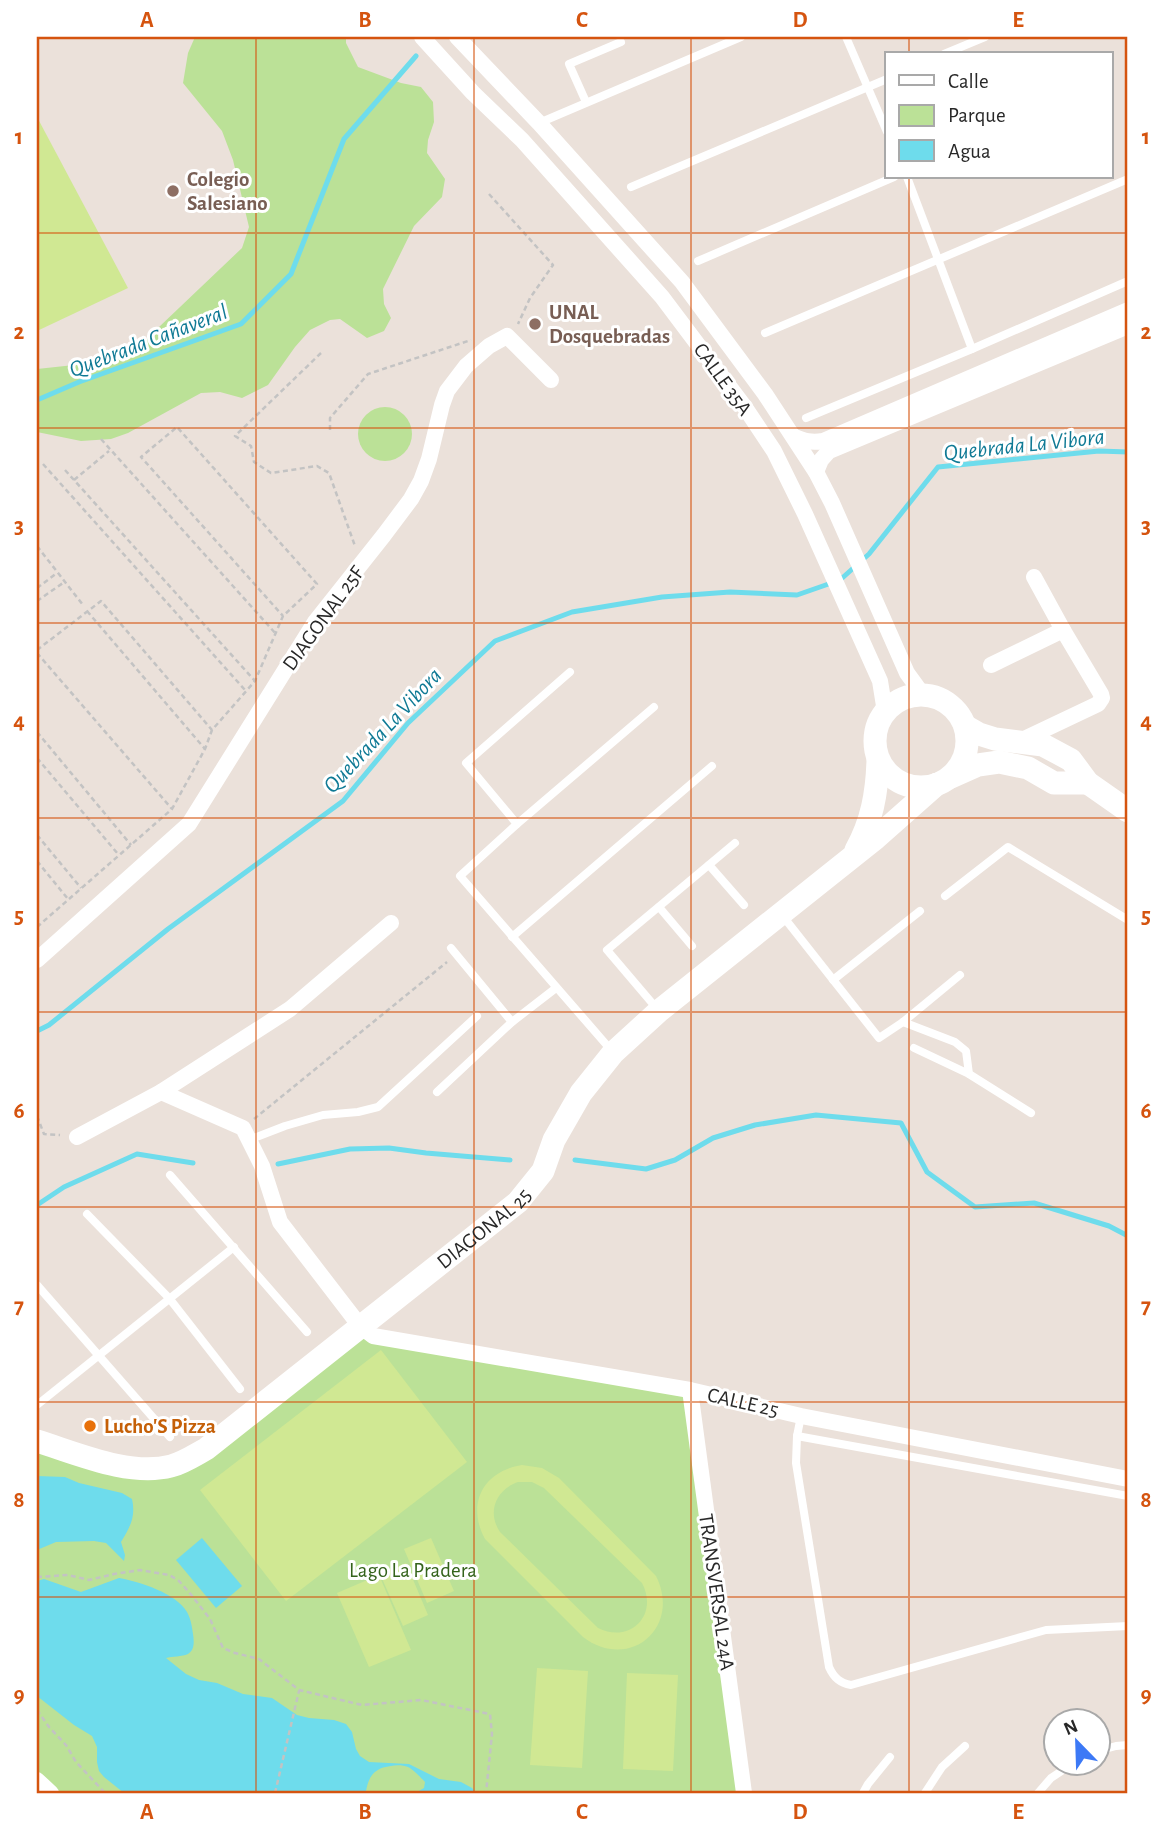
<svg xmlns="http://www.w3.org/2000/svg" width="1165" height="1830" viewBox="0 0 1165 1830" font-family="'Alegreya Sans',sans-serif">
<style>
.green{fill:#bbe197}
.pitch{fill:#d0e893;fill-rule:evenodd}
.water{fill:#6edcec}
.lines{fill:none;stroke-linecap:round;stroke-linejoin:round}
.stream{stroke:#6edcec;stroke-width:5}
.path{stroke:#c3c3c3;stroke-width:2.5;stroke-dasharray:5 3.5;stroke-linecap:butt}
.lane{stroke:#fff;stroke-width:8}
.street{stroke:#fff;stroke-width:16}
.secondary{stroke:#fff;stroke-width:23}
.grid{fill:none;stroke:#d5540f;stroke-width:2;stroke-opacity:0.55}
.education-dot{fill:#8d6e63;stroke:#fff;stroke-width:2.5}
.food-dot{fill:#e8710a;stroke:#fff;stroke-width:2.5}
.labels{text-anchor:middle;stroke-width:6;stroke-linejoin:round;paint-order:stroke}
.education-label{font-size:21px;font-weight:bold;fill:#785e54;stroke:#fff;text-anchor:start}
.street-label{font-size:21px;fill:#282828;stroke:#fff}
.food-label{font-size:21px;font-weight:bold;fill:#c56008;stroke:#fff;text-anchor:start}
.park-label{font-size:21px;fill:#34631b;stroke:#fff}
.water-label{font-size:23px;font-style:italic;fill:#107a95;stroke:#fff}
.neatline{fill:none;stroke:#d5540f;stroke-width:2.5}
.grid-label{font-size:23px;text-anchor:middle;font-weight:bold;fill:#d5540f}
</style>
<rect width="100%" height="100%" fill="#ebe1da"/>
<g class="green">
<polygon points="195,37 346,37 346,43 358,67 401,83 421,87 433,102 434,122 428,140 427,153 445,179 442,197 414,226 383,289 384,304 391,318 384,331 367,338 340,319 330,320 310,330 295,347 268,385 242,398 220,392 201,393 128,433 111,439 81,441 37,432 37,369 102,362 138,347 242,248 249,227 233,160 222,131 183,83 188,53"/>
<circle cx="385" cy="434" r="27"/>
<polygon points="360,1326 690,1390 744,1793 51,1793 37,1780 37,1441 170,1466"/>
</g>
<g class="pitch">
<polygon points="37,117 128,288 37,331"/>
<polygon points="381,1350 467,1462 286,1601 200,1490"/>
<path d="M522,1465L542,1468L559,1478L656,1576C682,1628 629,1672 583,1637L485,1539C466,1504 483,1471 522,1465ZM518,1482H532L544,1488L642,1583C659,1615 630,1644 598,1628L500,1532C487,1513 495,1490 518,1482Z"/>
<polygon points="431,1538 454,1591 427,1603 404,1549"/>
<polygon points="406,1563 428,1615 403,1626 380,1574"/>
<polygon points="379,1575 411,1650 369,1667 337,1593"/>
<polygon points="537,1668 588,1671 582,1768 530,1765"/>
<polygon points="627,1673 678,1675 673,1771 623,1769"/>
</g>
<g class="water">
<path d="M37,1476L65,1477L79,1483L122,1493L132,1499C136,1517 130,1527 121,1542L125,1555L124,1561L106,1543L94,1541L56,1542L37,1550Z"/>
<polygon points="202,1538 242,1586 216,1608 176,1560"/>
<path d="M119,1578C140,1582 176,1593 187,1612C191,1619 192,1627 193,1634C194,1641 195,1650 188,1654C182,1657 172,1656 166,1658L186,1674L199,1680L217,1683L243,1694L272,1698L297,1715L309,1718L334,1720L346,1724L352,1732L356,1749L360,1756L369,1762L409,1764L439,1779L461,1782L472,1788L476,1793H415L424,1788L425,1782C420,1777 414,1770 408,1767C403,1765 396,1765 391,1766C375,1768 369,1775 366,1791L367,1793H124L104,1777L99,1771L97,1762V1747L92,1736L74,1725L37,1696V1581L44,1579L81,1592Z"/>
</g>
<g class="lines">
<g class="stream">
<polyline points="37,400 79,382 241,324 291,274 344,139 416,56"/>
<polyline points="37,1031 49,1025 168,929 343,801 408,723 495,641 572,612 662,597 730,592 797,595 840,580 869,554 938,467 1099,451 1128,452"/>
<polyline points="575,1160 646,1169 675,1160 713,1138 755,1125 816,1115 901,1123 927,1172 975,1207 1034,1203 1109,1226 1128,1236"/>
<polyline points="278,1164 350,1149 389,1148 426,1153 510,1160"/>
<polyline points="37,1205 64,1187 137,1154 193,1163"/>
</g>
<g class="path">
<polyline points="489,194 553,265 530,298 518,324"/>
<polyline points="321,353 235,436 251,446 254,462 271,473 317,466 329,473 355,546"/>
<polyline points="330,430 330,418 368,374 471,340"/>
<polyline points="101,439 276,634"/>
<polyline points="43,464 245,690"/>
<polyline points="65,470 255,681"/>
<polyline points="74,480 109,451"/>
<polyline points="37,546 83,605"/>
<polyline points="37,588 57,573"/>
<polyline points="37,601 63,583"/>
<polyline points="87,611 205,749"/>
<polyline points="37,650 101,601 212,730"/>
<polyline points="37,653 172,809"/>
<polyline points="37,732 131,845"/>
<polyline points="37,758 118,854"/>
<polyline points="37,835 81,888"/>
<polyline points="37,861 68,899"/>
<polyline points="37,927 172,809 205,749 212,730 255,681 283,616 317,584 177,427 141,457 283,616"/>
<polyline points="37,1116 44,1134 60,1135"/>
<polyline points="254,1119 447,962"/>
<polyline points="37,1577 68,1575 89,1580 114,1574 140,1570 169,1575 178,1580 189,1592 210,1619 223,1648 235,1653 259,1659 299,1690 362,1705 421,1700 490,1714 492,1734 486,1793"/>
<polyline points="37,1710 49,1727 66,1745 76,1762 105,1793"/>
<polyline points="275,1793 299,1691"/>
</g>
<g class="lane">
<polyline points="846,37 887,132"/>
<polyline points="944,54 985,37"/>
<polyline points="586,102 569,64 621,42"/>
<polyline points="539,123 741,37"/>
<polyline points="907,177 972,349"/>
<polyline points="631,187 887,79"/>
<polyline points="698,261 894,177"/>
<polyline points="765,333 1128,179"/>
<polyline points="806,418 972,349 1128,281"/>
<polyline points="517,824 466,763 570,672"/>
<polyline points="709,865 744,905"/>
<polyline points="945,896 1008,847 1128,920"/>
<polyline points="659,907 692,946"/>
<polyline points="782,915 879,1038 903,1022 960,975"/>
<polyline points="512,937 712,766"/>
<polyline points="451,948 512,1022"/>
<polyline points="833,980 920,911"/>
<polyline points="658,1010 607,950 735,843"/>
<polyline points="903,1022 955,1042 966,1051 969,1074 1031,1113"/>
<polyline points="914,1048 969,1074"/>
<polyline points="611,1050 460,876 517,824 654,707"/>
<polyline points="437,1092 512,1022 556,988"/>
<polyline points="249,1140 285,1126 323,1115 358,1112 378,1107 477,1016"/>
<polyline points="170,1175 307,1332"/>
<polyline points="87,1214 169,1298 240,1389"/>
<polyline points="37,1285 170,1437"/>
<polyline points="37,1405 234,1247"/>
<path d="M801,1416L797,1436L796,1463L829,1667C834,1678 840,1683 851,1685L1046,1630L1128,1626"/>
<polyline points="797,1436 1128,1496"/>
<polyline points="1098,1751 1116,1746 1128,1745"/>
<polyline points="863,1793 868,1784 890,1757"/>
<polyline points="925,1793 942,1767 965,1746"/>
<polyline points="1038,1793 1051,1778 1072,1764"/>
</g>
<g class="street">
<polyline points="422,37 473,93 522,140 662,297 744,406 774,451 805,514 880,681 885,712"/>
<polyline points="457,37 539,123 682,282 765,394 816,472 832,503 907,673 923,695"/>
<path d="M793,436C804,441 811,443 823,441L1128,310"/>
<polyline points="816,472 821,460 829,451 1128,326"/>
<polyline points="991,665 1063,630"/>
<polyline points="1020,741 1098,704 1102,698 1101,694 1063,630 1034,577"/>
<polyline points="37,960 189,824 315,622 384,535 411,499 421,481 429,459 442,405 447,391 466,366 489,346 507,336 551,380"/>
<polyline points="161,1092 243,1128 262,1166 280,1222 360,1326 373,1336 690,1390 801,1416 1128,1479"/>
<polyline points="77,1137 161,1092 290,1009 391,923"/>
<polyline points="690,1390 744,1793"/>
<polyline points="37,1780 51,1793"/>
</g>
<g class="secondary">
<circle cx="921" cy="741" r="46"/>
<polyline points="965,726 979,734 995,739 1043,745 1071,760 1088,783 1128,811"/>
<polyline points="951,777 978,765 999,762 1028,768 1054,783 1088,783"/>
<path d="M856,850C872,821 877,793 878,760"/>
<path id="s1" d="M37,1441C76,1453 130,1477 171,1466C183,1463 195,1455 206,1449L518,1202L543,1171L554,1140L581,1093L613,1053L659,1011L876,838L937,784"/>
</g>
</g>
<path class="grid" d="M256,37V1793M474,37V1793M691,37V1793M909,37V54M909,177V1793M37,233H1128M37,428H1128M37,623H1128M37,818H1128M37,1012H1128M37,1207H1128M37,1402H1128M37,1597H1128"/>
<g class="education-dot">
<circle cx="173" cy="191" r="7"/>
<circle cx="535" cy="324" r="7"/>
</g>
<circle class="food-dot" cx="90" cy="1426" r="7"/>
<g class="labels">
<g class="education-label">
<text x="187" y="186">Colegio<tspan x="187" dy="24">Salesiano</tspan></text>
<text x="549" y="319">UNAL<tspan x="549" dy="24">Dosquebradas</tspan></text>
</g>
<g class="street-label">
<text transform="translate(723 379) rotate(54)" y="7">CALLE 35A</text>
<text transform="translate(323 618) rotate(-54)" y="7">DIAGONAL 25F</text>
<text dy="7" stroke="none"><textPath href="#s1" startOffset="532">DIAGONAL 25</textPath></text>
<text transform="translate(743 1402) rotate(13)" y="7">CALLE 25</text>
<text transform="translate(717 1592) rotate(82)" y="7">TRANSVERSAL 24A</text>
</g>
<g class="food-label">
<text x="104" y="1433">Lucho'S Pizza</text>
</g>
<g class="park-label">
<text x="413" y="1577">Lago La Pradera</text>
</g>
<g class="water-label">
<text transform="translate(148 340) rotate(-21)" y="8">Quebrada Cañaveral</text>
<text transform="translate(1024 444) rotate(-6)" y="8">Quebrada La Vibora</text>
<text transform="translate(382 730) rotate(-47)" y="8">Quebrada La Vibora</text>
</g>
</g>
<rect width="1165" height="1830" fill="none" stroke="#ffffff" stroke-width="77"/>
<rect x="885" y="52" width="228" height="126" fill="#ffffff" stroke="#a9a9a9" stroke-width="2"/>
<rect x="899" y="75" width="35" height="10" fill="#ffffff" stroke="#a9a9a9" stroke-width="2"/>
<text x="948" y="88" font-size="21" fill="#282828">Calle</text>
<rect x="899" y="105" width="35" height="21" fill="#bbe197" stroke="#a9a9a9" stroke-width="2"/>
<text x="948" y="122" font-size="21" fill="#282828">Parque</text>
<rect x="899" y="140" width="35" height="21" fill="#6edcec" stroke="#a9a9a9" stroke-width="2"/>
<text x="948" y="158" font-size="21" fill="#282828">Agua</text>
<g transform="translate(1077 1742) rotate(337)"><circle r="33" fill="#ffffff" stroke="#a9a9a9" stroke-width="2"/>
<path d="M0-5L12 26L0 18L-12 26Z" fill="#3c79f6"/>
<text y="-10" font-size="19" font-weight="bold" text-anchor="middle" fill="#282828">N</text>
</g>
<rect x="38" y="38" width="1088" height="1754" class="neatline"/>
<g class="grid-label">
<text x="147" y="27">A</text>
<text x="365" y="27">B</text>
<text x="582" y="27">C</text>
<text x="800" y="27">D</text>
<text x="1018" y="27">E</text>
<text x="19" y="144">1</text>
<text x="1146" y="144">1</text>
<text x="19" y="339">2</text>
<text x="1146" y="339">2</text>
<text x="19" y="533">3</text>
<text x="1146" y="533">3</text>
<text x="19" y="728">4</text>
<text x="1146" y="728">4</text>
<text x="19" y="923">5</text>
<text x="1146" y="923">5</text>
<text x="19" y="1118">6</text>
<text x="1146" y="1118">6</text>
<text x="19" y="1313">7</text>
<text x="1146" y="1313">7</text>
<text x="19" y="1507">8</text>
<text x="1146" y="1507">8</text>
<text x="19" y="1702">9</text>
<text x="1146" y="1702">9</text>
<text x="147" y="1819">A</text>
<text x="365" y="1819">B</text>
<text x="582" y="1819">C</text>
<text x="800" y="1819">D</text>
<text x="1018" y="1819">E</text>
</g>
</svg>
